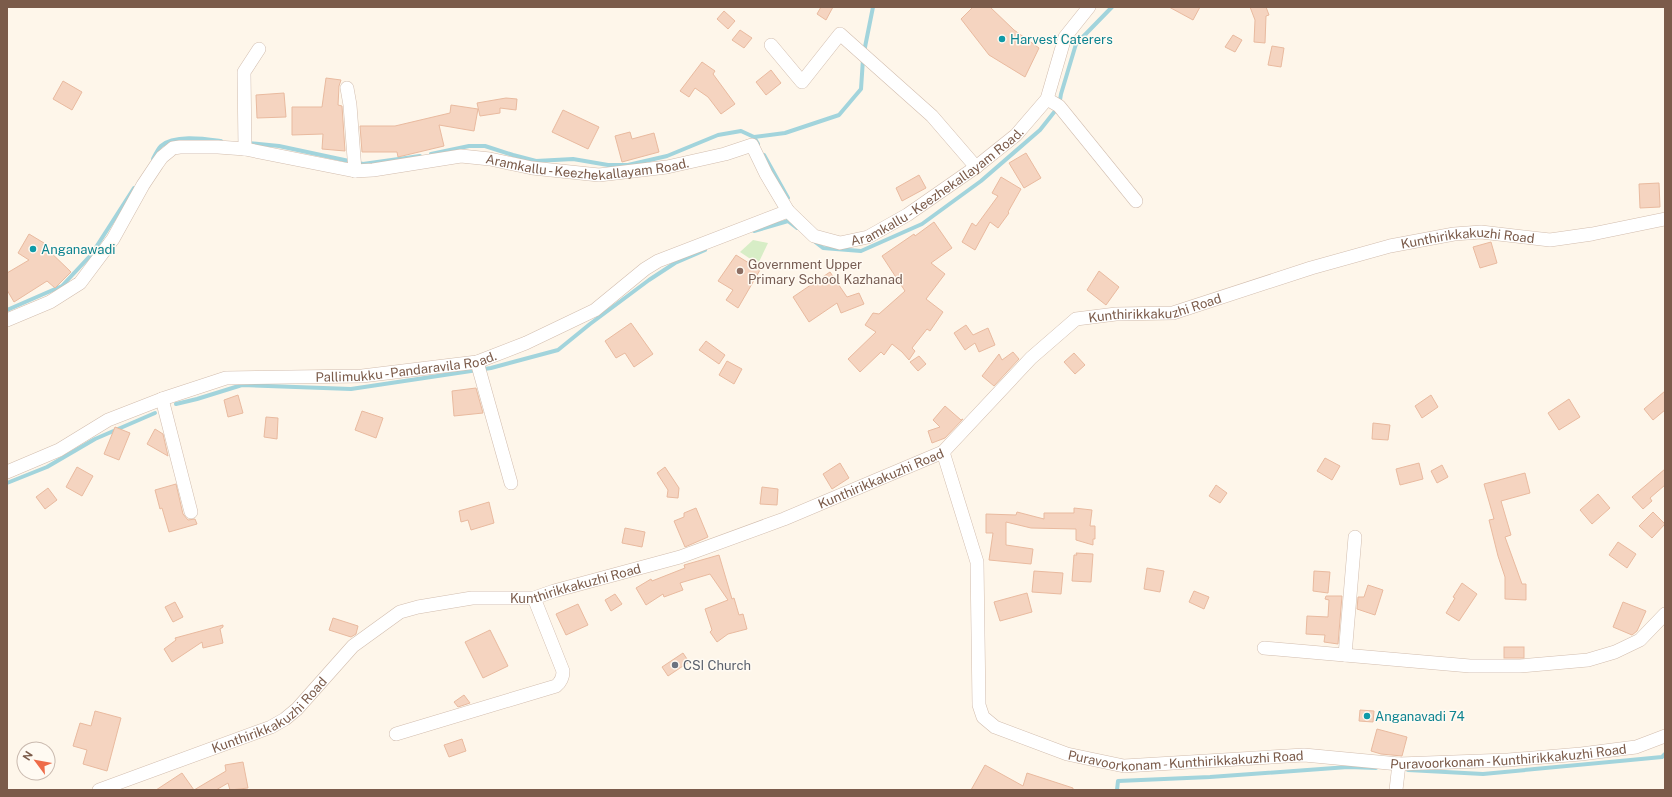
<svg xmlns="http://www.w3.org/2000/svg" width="1672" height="797" viewBox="0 0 1672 797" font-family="'Public Sans',sans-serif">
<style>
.green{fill:#d7edc6}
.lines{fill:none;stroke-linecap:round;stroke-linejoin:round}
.stream{stroke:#a2d4dc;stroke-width:4}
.building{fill:#f5d4c0;stroke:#e9ba9f}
.minor-casing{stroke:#d2bdae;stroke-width:14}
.minor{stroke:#fff;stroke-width:13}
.culture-dot{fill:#0f9aa8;stroke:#fffaf2;stroke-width:1.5}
.education-dot{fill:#8d6e63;stroke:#fffaf2;stroke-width:1.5}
.worship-dot{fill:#6b7280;stroke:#fffaf2;stroke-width:1.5}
.labels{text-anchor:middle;stroke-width:3;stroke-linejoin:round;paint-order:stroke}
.culture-label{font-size:13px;fill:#0d838f;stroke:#fffaf2;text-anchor:start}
.street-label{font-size:13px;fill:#7b5b4a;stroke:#fffaf2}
.education-label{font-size:13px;fill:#785e54;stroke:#fffaf2;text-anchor:start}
.worship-label{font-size:13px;fill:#5b616d;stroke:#fffaf2;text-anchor:start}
</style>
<rect width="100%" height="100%" fill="#fef6ea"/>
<polygon class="green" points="753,240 768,243 758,264 740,252"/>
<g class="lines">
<g class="stream">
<polyline points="864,52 873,7"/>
<polyline points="754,137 785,133 839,115 861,89 863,59"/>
<polyline points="248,143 279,146 363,164 420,156"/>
<polyline points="431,154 469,146 485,146 513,155 536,161 573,159 608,165 628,165 667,156 718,135 741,131 754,137 758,144"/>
<polyline points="764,155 788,198"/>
<path d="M153,159C155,155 158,149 161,146C174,134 206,139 221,141"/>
<polyline points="789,216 788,221 797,228"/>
<polyline points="754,231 788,221"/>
<polyline points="814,241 823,248 861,251 922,224 981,181 1040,130 1059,106 1061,94 1076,44 1112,7"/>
<polyline points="7,310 62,286 91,255 134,188"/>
<polyline points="176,404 197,399 242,385 351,389 491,368 558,350 590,324 649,280 675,263 705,250"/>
<polyline points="7,483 47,467 95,439 155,413"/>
<polyline points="1408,770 1483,774 1662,757 1665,754"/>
<polyline points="1117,790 1118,781 1210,777 1348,767 1376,768"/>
</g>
</g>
<g class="building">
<polygon points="821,7 833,7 826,20 817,14"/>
<polygon points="973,7 990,7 1014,30 1039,48 1025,77 989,55 961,19"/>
<polygon points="1169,7 1200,7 1193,20"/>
<polygon points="1250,7 1266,7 1269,15 1266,16 1265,43 1254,42 1255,20"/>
<polygon points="724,11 735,21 728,29 717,19"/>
<polygon points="740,30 752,38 744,48 732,40"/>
<polygon points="1233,35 1242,40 1235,52 1225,47"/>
<polygon points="1272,46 1284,48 1281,67 1268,65"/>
<polygon points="702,62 715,71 713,74 735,104 721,114 708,97 695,88 689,97 680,91"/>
<polygon points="771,70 781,83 766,95 756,82"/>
<polygon points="326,78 341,80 339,86 338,105 342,106 345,151 322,149 323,134 292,135 292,107 322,107"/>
<polygon points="63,81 82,92 72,110 53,99"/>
<polygon points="284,93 286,117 257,118 256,95"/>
<polygon points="506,98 517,99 516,110 500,108 500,113 480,116 477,103"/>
<polygon points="451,105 478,109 474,131 439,125 444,146 398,157 397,152 362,152 360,126 395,126 450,113"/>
<polygon points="563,110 599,127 588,149 552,132"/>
<polygon points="630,132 632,139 654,133 659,152 622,162 615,136"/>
<polygon points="1026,153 1041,178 1024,188 1009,163"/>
<polygon points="919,175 926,188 902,201 896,188"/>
<polygon points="1001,177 1021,189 1008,212 1009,213 998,228 990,222 975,250 962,242 972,223 976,226 998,196 992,193"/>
<polygon points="1659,183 1660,207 1640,208 1639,184"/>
<polygon points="934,222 952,248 931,263 945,274 926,299 943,312 930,331 927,329 912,348 915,351 909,360 902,352 892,344 884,355 881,352 860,372 848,359 876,332 865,325 873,313 879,314 905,291 882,256 914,234 915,236"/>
<polygon points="29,234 44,243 43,245 71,272 55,288 47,281 14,302 7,290 7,273 29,260 18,253"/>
<polygon points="1491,242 1497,263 1480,268 1473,247"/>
<polygon points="736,255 760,270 738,308 726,300 733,290 718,281"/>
<polygon points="1099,271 1119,287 1106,305 1087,290"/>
<polygon points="830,272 847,297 859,293 864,304 841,313 837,303 809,322 793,297"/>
<polygon points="631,323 653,354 634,367 625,353 616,358 605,341"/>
<polygon points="966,325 973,335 988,328 995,345 979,352 975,343 965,350 954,333"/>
<polygon points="706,341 725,355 719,364 699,350"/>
<polygon points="1013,352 1019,359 994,386 982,376 999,354 1002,360"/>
<polygon points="1074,353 1085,365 1075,374 1064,362"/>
<polygon points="919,356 926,364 918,371 910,362"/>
<polygon points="727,361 742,369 734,384 719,375"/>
<polygon points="476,388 483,413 454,416 452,391"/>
<polygon points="1665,391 1665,410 1653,420 1644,409"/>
<polygon points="238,395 243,413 228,417 224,400"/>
<polygon points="1431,395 1438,407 1422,418 1415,406"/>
<polygon points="1569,399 1580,417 1559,430 1548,413"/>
<polygon points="945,406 961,420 963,419 945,438 932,443 928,431 940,427 933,420"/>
<polygon points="362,411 383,418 376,438 355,430"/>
<polygon points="266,417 278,418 277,439 264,437"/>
<polygon points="1373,423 1390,425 1388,440 1372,439"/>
<polygon points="115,427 130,433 119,460 104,454"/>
<polygon points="155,429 163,434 168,456 147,444"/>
<polygon points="1325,458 1340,466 1332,480 1317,471"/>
<polygon points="840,463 849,478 832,489 823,474"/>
<polygon points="1419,463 1423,479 1400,485 1396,469"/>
<polygon points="1442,465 1448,477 1437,483 1431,471"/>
<polygon points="77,467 93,476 82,496 66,487"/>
<polygon points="665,467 679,488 678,498 667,497 668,490 657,473"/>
<polygon points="1665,469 1665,485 1650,498 1652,501 1643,509 1632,497"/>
<polygon points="1525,473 1530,493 1501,501 1511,535 1505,537 1522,584 1526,584 1526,600 1505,599 1505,577 1498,556 1489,520 1494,519 1484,484"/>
<polygon points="176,484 183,514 188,520 195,519 197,524 169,532 162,508 160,509 155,490"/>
<polygon points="1216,485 1227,493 1220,503 1209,496"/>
<polygon points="762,487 778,489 777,505 760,504"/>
<polygon points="48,488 57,500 45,509 36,497"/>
<polygon points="1598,494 1610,508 1592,524 1580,510"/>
<polygon points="489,502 494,523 471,530 468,520 461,522 459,511"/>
<polygon points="696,508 708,537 685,547 674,521 684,517 684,513"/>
<polygon points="1074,508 1092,510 1090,526 1095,526 1095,539 1093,539 1093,545 1076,540 1076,529 1031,528 1006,522 1006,545 1033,549 1031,564 989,560 993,533 986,533 986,514 1016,515 1017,512 1044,519 1044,513 1074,513"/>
<polygon points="1653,512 1665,524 1652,538 1639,526"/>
<polygon points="625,528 645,532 642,547 622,543"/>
<polygon points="1618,542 1636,554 1627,568 1609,555"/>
<polygon points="1076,553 1093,554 1091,582 1072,581 1074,555 1077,555"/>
<polygon points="719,555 732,599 734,598 739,615 743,614 747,629 728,634 717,642 710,632 712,630 705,609 728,600 710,574 680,583 683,590 664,597 663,594 646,605 636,588 651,579 652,581 685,568 684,565"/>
<polygon points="1147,568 1164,571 1160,592 1144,589"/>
<polygon points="1034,571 1063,573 1061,594 1032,592"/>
<polygon points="1314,571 1330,572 1328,593 1313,591"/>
<polygon points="1462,583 1477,594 1459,621 1446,613 1455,598 1453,597"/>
<polygon points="1368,585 1383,590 1375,615 1357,609 1358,597 1364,597"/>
<polygon points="1194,591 1209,597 1204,609 1189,602"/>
<polygon points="1027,593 1032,612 1000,621 994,602"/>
<polygon points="615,594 622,604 611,611 605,600"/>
<polygon points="1326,596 1342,596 1338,644 1324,642 1325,635 1306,634 1307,616 1328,617 1329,600 1325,599"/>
<polygon points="175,602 183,617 173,622 165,607"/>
<polygon points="1623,602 1646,611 1637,631 1632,635 1613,627"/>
<polygon points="578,604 588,625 566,635 556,614"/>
<polygon points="333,618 358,626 356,634 351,637 329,630"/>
<polygon points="223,625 223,627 220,629 223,643 203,648 202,642 172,662 164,649 176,640 175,638"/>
<polygon points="490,630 508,666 483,678 465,642"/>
<rect x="1504" y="647" width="20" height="11"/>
<polygon points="683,653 689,662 668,676 662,667"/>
<polygon points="464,695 470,703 458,707 454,702"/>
<polygon points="1360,710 1374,711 1373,722 1359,721"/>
<polygon points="95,711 121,718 107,771 83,764 87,750 73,746 80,723 91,726"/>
<polygon points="1377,729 1407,737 1402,756 1381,754 1371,751"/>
<polygon points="462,739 466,751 449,757 444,745"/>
<polygon points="243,762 248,788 230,790 228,783 216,790 194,790 226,771 225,765"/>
<polygon points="985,765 1023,786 1027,773 1073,788 1073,790 971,790"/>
<polygon points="182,773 194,790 156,790"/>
</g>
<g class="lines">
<g class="minor-casing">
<g id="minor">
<polyline points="771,45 802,82 840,34 932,116 976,167"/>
<polyline points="347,88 350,105 355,171"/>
<polyline points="1047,99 1059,106 1136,201"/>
<polyline points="245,149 244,72 259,49"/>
<path id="s1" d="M7,320L50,302L80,283L113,239L143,185L157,164L162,157L173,148L180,147H218L245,149L355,171L373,170L461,156L490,159L532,168L599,175L667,167L725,154L752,145L766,174L788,211L814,236L840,243L868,237L907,215L976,167L1016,135L1047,99L1065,37L1089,7"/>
<polyline points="477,362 511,483"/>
<polyline points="162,399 191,512"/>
<path id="s2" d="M943,452L977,562L979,705L983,717L995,727L1067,754L1124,766L1304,755L1399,764L1508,760L1581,754L1636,747L1665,736"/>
<path id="s3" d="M7,472L59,450L108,420L162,399L226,378L362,376L477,362L526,343L595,310L645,269L658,261L788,211"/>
<polyline points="1264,648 1470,666 1520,666 1588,660 1615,652 1640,640 1665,614"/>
<polyline points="1345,655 1355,537"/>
<path d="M396,734L556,686C561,682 563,677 563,671L534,598"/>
<path id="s4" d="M99,790L271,727L285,719L297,709L353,646L400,612L418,607L472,598H534L554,591L680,557L784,519L943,452L1031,358L1076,319L1116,314L1173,313L1311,268L1390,246L1454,234L1481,232L1550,240L1592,234L1665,219"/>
<polyline points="1396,790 1399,764"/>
</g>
</g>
<use href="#minor" class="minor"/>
</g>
<g class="culture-dot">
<circle cx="1002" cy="39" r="4"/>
<circle cx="33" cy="249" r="4"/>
<circle cx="1367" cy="716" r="4"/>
</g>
<circle class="education-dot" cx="740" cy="271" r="4"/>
<circle class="worship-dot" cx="675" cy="665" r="4"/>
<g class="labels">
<g class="culture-label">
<text x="1010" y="44">Harvest Caterers</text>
<text x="41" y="254">Anganawadi</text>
<text x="1375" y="721">Anganavadi 74</text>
</g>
<g class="street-label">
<text dy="5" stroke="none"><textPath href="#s1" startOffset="666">Aramkallu - Keezhekallayam Road.</textPath></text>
<text dy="5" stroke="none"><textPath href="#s1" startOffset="1086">Aramkallu - Keezhekallayam Road.</textPath></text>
<text dy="5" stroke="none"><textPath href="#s4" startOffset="1519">Kunthirikkakuzhi Road</textPath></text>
<text dy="5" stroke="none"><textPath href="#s4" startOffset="1196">Kunthirikkakuzhi Road</textPath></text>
<text dy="5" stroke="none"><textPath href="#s3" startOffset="420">Pallimukku - Pandaravila Road.</textPath></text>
<text dy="5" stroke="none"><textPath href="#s4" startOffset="860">Kunthirikkakuzhi Road</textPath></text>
<text dy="5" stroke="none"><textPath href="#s4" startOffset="536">Kunthirikkakuzhi Road</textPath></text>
<text dy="5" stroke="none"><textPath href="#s4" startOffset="188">Kunthirikkakuzhi Road</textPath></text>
<text dy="5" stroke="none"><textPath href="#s2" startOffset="483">Puravoorkonam - Kunthirikkakuzhi Road</textPath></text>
<text dy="5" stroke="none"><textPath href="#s2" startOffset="807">Puravoorkonam - Kunthirikkakuzhi Road</textPath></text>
</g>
<g class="education-label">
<text x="748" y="269">Government Upper<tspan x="748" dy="15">Primary School Kazhanad</tspan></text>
</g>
<g class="worship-label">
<text x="683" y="670">CSI Church</text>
</g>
</g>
<rect width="1672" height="797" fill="none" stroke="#7b5b4a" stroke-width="16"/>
<g transform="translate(36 761) rotate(302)"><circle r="19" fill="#fffaf2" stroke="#cabaaf"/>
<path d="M0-3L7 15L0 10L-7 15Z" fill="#ee6c49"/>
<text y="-6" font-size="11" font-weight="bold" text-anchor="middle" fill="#7b5b4a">N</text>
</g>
</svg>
